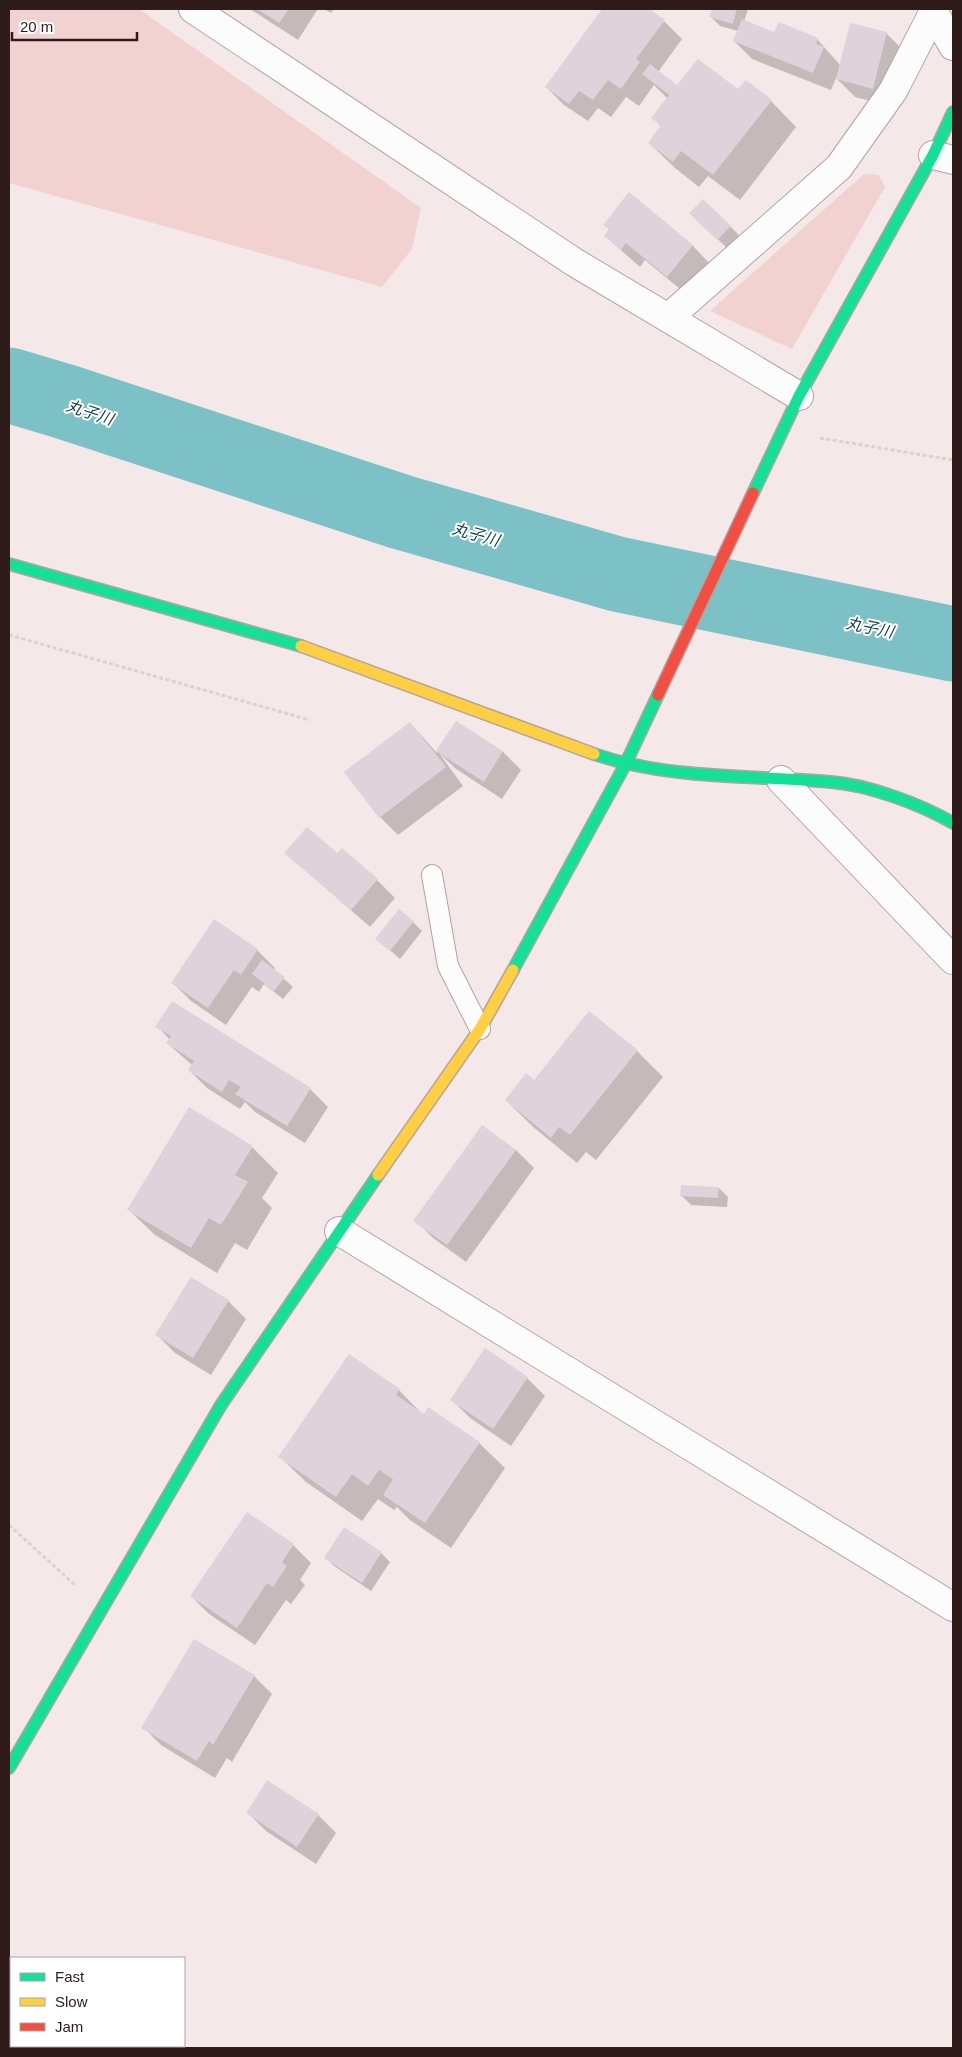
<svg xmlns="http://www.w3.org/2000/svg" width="962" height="2057" viewBox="0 0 962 2057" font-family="Arial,'Noto Sans JP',sans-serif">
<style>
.green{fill:#f2d2d0}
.shadow{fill:#0003}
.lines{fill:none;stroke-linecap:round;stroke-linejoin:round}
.river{stroke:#7cc1c6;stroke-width:75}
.building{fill:#ded3da}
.lane-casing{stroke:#b1a3a2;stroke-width:22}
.street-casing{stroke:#b1a3a2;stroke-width:30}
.fast-casing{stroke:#b1a3a2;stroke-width:14}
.slow-casing{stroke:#b1a3a2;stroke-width:14}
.jam-casing{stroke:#b1a3a2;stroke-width:14}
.path{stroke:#d8d4d4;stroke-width:3;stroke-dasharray:4 2.5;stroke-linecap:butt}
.lane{stroke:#fdfcfc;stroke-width:20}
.street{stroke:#fdfcfc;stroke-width:28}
.fast{stroke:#16e098;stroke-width:11}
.slow{stroke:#ffcf43;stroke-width:11}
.jam{stroke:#f24e42;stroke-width:11}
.labels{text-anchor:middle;stroke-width:4;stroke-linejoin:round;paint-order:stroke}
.water-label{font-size:16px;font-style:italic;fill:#154448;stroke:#fff}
</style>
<rect width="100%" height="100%" fill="#f4e9e8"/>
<g class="green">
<polygon points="9,9 139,9 421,208 412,249 382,287 9,183"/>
<polygon points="864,174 879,175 885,187 792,349 710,311"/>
</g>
<g class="shadow">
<polygon points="250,9 318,9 298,40"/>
<polygon points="324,9 334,9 331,13"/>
<polygon points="603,9 647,9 664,21 682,39 658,72 678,87 739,91 771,101 796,127 740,200 708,176 699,187 675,168 649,143 662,127 653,118 668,99 654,85 639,106 626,97 611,117 598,108 588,121 564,105 546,87"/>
<polygon points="713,9 748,9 744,22 775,33 817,39 840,65 886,33 904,51 891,106 855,97 836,78 831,90 752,59 734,41 738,31 720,26 711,17"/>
<polygon points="629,194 693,246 710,264 686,294 645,260 640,267 605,236"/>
<polygon points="703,200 739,235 727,248 700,222"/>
<polygon points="410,723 437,753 457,723 503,752 521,770 502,799 456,769 439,753 463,786 398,835 380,817"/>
<polygon points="286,853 337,854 377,880 395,898 370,927"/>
<polygon points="215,921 257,950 275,968 274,970 293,987 283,999 264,984 259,992 252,987 226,1025 191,1001 173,983"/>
<polygon points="413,922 422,931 400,959 377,939"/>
<polygon points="589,1013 637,1051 663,1077 596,1160 586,1152 577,1163 532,1126 506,1100 534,1082"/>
<polygon points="157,1026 310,1089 328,1107 305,1143 255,1112 245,1102 240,1109 207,1088 189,1070 192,1065 167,1043 170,1040"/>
<polygon points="189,1109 252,1147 278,1173 262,1198 272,1208 247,1250 235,1243 217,1273 155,1235 129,1210"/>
<polygon points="482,1127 516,1150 534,1168 466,1262 433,1238 415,1220"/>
<polygon points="719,1188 728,1197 727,1207 691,1205 682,1196"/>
<polygon points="228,1301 246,1319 211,1375 175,1353 157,1335"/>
<polygon points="349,1356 399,1390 424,1416 479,1443 505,1468 451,1548 410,1520 397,1507 394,1510 378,1499 362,1521 306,1482 280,1457"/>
<polygon points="527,1378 545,1396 511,1446 470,1418 452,1400"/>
<polygon points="247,1514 293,1545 311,1563 300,1580 305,1585 291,1604 286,1600 255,1645 209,1614 191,1596"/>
<polygon points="344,1529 381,1553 390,1562 371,1591 334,1566 325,1557"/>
<polygon points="254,1676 272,1694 232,1762 227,1758 215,1778 161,1745 143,1727"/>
<polygon points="248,1813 318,1815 336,1833 316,1864 266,1831"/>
</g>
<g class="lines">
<polyline class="river" points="9,385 66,402 401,512 617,574 953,644"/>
</g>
<g class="building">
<polygon points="257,9 289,9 279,23"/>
<polygon points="602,9 649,9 665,20 636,59 640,62 621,89 608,80 593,100 579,91 569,104 545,87"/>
<polygon points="712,9 737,9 733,24 709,17"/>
<polygon points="742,19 774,32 779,22 818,38 816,44 824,47 813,73 733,41"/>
<polygon points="850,23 887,32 873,89 836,79"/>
<polygon points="698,59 738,89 746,80 772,100 713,175 681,151 673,162 648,143 661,125 651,118 669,95 642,74 650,64 677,85"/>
<polygon points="629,192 693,245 667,277 626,243 621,250 604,236 609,229 603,225"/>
<polygon points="703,199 731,226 717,240 689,213"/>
<polygon points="456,721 503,751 484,782 436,751"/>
<polygon points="410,722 446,767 379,818 344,772"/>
<polygon points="307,827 337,853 342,848 378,879 351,910 284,853"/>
<polygon points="399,909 414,921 390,951 375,939"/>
<polygon points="214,919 258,949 241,975 234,970 208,1008 171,983"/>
<polygon points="262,960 285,977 274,991 252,974"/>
<polygon points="172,1001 311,1088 287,1126 235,1094 241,1087 229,1080 222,1092 188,1070 194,1061 166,1043 171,1036 155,1027"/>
<polygon points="589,1011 638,1050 570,1135 559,1127 551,1138 505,1100 526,1073 534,1080"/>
<polygon points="189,1107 253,1146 235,1175 248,1182 221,1225 209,1218 191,1248 127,1210"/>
<polygon points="482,1125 516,1150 447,1245 413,1221"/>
<polygon points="681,1185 719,1187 718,1198 680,1196"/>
<polygon points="191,1277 229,1300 193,1358 155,1335"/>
<polygon points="485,1348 528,1377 493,1429 450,1400"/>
<polygon points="349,1354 400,1389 396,1395 424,1414 428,1407 480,1442 425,1523 383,1495 393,1479 379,1470 368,1486 352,1474 336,1497 278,1457"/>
<polygon points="247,1512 294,1544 282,1562 287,1566 273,1587 267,1583 237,1628 190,1596"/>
<polygon points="344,1527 382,1552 362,1583 324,1558"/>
<polygon points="194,1639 255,1675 213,1745 209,1741 197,1761 141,1728"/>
<polygon points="267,1780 319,1814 297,1847 246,1813"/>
</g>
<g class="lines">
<g class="lane-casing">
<polyline id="lane" points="432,875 448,966 480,1029"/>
</g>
<g class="street-casing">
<g id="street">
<polyline points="193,9 574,262 799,396"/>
<polyline points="932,9 953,46"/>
<polyline points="933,155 953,160"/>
<polyline points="668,318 839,167 893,91 933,13"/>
<polyline points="781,780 953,960"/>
<polyline points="339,1231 953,1607"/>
</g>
</g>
<g class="fast-casing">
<g id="fast">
<polyline points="753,493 799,396 933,155 953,112"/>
<polyline points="9,564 301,646"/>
<path d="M594,754C670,780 753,775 831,782C869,785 920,804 953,823"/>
<polyline points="513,970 625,765 658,695"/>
<polyline points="9,1768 221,1405 378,1175"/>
</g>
</g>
<g class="slow-casing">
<g id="slow">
<polyline points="301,646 594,754"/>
<polyline points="378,1175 480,1029 513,970"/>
</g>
</g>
<g class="jam-casing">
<polyline id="jam" points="658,695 753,493"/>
</g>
<g class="path">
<polyline points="820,438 953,460"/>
<polyline points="9,635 310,720"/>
<polyline points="9,1525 75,1585"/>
</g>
<use href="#lane" class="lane"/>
<use href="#street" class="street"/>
<use href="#fast" class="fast"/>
<use href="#slow" class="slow"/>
<use href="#jam" class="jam"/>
</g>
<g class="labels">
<g class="water-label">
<text transform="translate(90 412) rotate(18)" y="6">丸子川</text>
<text transform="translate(476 534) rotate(16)" y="6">丸子川</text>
<text transform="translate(870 627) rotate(12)" y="6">丸子川</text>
</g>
</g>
<rect width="962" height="2057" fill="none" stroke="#2f1b1a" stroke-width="20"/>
<rect x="10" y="1957" width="175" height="90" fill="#ffffff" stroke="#aca4a3"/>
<rect x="20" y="1973" width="25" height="8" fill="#16e098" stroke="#aca4a3"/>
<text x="55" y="1982" font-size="15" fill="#2f1b1a">Fast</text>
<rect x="20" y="1998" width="25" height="8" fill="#ffcf43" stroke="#aca4a3"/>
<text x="55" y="2007" font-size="15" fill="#2f1b1a">Slow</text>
<rect x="20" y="2023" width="25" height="8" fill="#f24e42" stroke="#aca4a3"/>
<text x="55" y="2032" font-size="15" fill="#2f1b1a">Jam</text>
<path d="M12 32v8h125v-8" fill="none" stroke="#2f1b1a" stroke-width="2.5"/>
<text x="20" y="32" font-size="15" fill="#2f1b1a" stroke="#ffffff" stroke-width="4" paint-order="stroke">20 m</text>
</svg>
